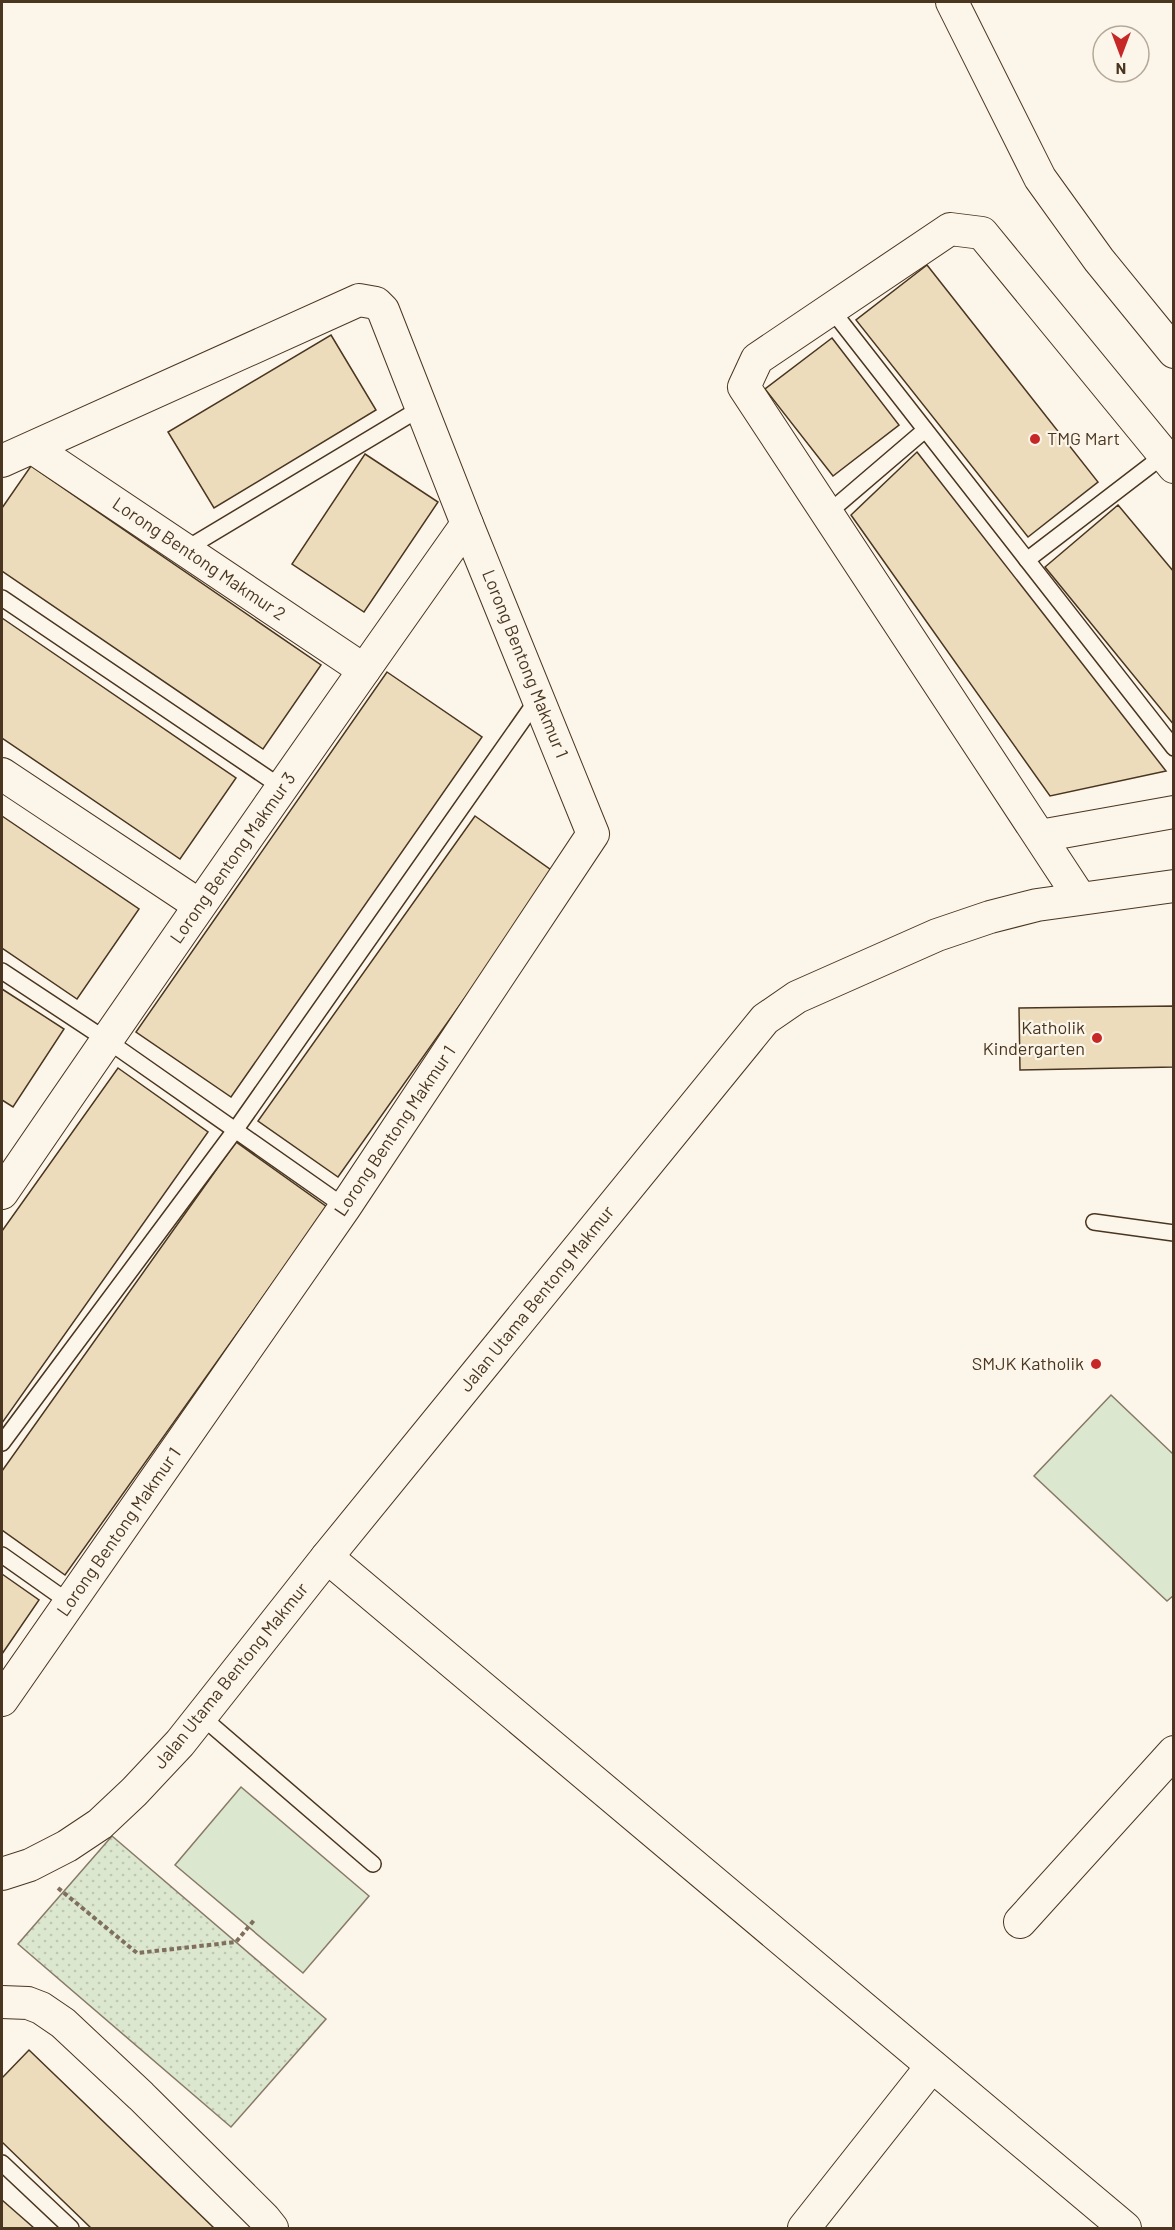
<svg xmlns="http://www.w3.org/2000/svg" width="1175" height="2230" viewBox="0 0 1175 2230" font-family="Barlow,sans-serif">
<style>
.park{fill:url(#park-dots);stroke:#887966;stroke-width:1.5}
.pitch{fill:#dce7d0;stroke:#887966;stroke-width:1.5}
.building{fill:#ecdcbc;stroke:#4a3520;stroke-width:1.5}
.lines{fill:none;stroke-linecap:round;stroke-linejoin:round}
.lane-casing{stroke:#4a3520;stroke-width:18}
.street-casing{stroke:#4a3520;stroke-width:34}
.path{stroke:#7f6f5c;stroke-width:4;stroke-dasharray:4.5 3;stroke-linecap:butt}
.lane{stroke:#fbf6e9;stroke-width:15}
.street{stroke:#fbf6e9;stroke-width:32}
.poi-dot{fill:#c62828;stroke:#fbf6e9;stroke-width:2}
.labels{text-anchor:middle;stroke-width:4.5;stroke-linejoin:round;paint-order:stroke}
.poi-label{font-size:18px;fill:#4a3520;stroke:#fbf6e9;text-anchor:end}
.street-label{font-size:18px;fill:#4a3520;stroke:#fbf6e9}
</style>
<defs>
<pattern id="park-dots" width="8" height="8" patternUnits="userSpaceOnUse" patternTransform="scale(1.5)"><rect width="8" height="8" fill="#dce7d0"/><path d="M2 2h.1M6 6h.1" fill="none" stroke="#bec7b2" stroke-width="1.8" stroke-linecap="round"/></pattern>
</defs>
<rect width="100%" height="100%" fill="#fbf6e9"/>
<polygon class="park" points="112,1836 326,2019 231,2127 18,1944"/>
<g class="pitch">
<polygon points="1111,1395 1173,1454 1174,1595 1167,1601 1034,1476"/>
<polygon points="241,1787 369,1896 303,1973 175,1865"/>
</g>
<g class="building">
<polygon points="927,265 1098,482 1028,537 856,320"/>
<polygon points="331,335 376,410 214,508 168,432"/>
<polygon points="832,338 899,425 833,476 765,389"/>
<polygon points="917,452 1166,771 1050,796 851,515"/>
<polygon points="365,454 438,502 364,612 292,564"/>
<polygon points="31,466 321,665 263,749 2,571 2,508"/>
<polygon points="1118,505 1174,572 1174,725 1045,567"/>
<polygon points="2,618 236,778 180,859 2,738"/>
<polygon points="387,672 482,737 231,1097 136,1032"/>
<polygon points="2,816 139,909 77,999 2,948"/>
<polygon points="475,816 554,872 338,1177 258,1121"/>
<polygon points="2,989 64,1029 13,1107 2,1100"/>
<polygon points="1174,1006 1174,1067 1020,1070 1019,1008"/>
<polygon points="118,1068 208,1132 2,1423 2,1231"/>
<polygon points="236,1142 327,1207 65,1575 2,1530 2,1471"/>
<polygon points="2,1574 39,1600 2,1654"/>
<polygon points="29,2050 214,2228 91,2228 2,2142 2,2078"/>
<polygon points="2,2200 34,2228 2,2228"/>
</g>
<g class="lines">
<g class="lane-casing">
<g id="lane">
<polyline points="831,309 1174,748"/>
<polyline points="828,513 925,430"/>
<polyline points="186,549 421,408"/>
<polyline points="1027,560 1164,455"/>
<polyline points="2,598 281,787"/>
<polyline points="2,971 108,1041 345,1207"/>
<polyline points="1094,1222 1174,1233"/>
<polyline points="2,1443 236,1129 539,697"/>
<polyline points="2,1555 70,1603"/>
<polyline points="201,1716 373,1864"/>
<polyline points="2,2163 71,2228"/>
</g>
</g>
<g class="street-casing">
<g id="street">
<polyline points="952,2 1040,178 1099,260 1174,352"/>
<polyline points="33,448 364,670"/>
<polyline points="2,461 359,300 376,303 383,310 467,524 593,834 345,1207 2,1700"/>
<polyline points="2,774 199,905"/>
<polyline points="1040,836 1174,812"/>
<polyline points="1080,898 744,387 757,359 950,229 982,233 1174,467"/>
<path d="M2,1193C155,969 310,746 467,524"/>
<polyline points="327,1557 1125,2228"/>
<polyline points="2,1874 30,1865 67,1846 100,1824 134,1792 180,1743 327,1557 765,1019 797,997 937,935 990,917 1037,905 1174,886"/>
<polyline points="1020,1922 1174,1752"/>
<polyline points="2,2002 28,2003 41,2008 63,2023 141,2096 264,2218 272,2228"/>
<polyline points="804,2228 932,2066"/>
</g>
</g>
<polyline class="path" points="58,1888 137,1953 236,1942 255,1919"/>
<use href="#lane" class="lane"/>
<use href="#street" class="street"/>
</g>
<g class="poi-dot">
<circle cx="1035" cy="439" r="6"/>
<circle cx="1097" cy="1038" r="6"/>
<circle cx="1096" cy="1364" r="6"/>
</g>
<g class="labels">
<g class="poi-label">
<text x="1047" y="445" text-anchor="start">TMG Mart</text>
<text x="1085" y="1034">Katholik<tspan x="1085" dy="21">Kindergarten</tspan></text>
<text x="1084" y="1370">SMJK Katholik</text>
</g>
<g class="street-label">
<text transform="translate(199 559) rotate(34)" y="6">Lorong Bentong Makmur 2</text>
<text transform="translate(525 664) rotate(68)" y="6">Lorong Bentong Makmur 1</text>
<text transform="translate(233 858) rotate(-55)" y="6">Lorong Bentong Makmur 3</text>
<text transform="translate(395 1131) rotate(-56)" y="6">Lorong Bentong Makmur 1</text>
<text transform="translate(537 1299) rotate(-51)" y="6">Jalan Utama Bentong Makmur</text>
<text transform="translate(119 1532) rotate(-55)" y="6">Lorong Bentong Makmur 1</text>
<text transform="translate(231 1676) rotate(-51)" y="6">Jalan Utama Bentong Makmur</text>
</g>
</g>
<rect width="1175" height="2230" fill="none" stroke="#4a3520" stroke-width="6"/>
<g transform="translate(1121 54) rotate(180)"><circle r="28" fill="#fbf6e9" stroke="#b4a999" stroke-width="1.5"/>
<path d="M0-4.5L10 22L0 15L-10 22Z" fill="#c62828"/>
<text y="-9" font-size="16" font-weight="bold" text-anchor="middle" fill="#4a3520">N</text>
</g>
</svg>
